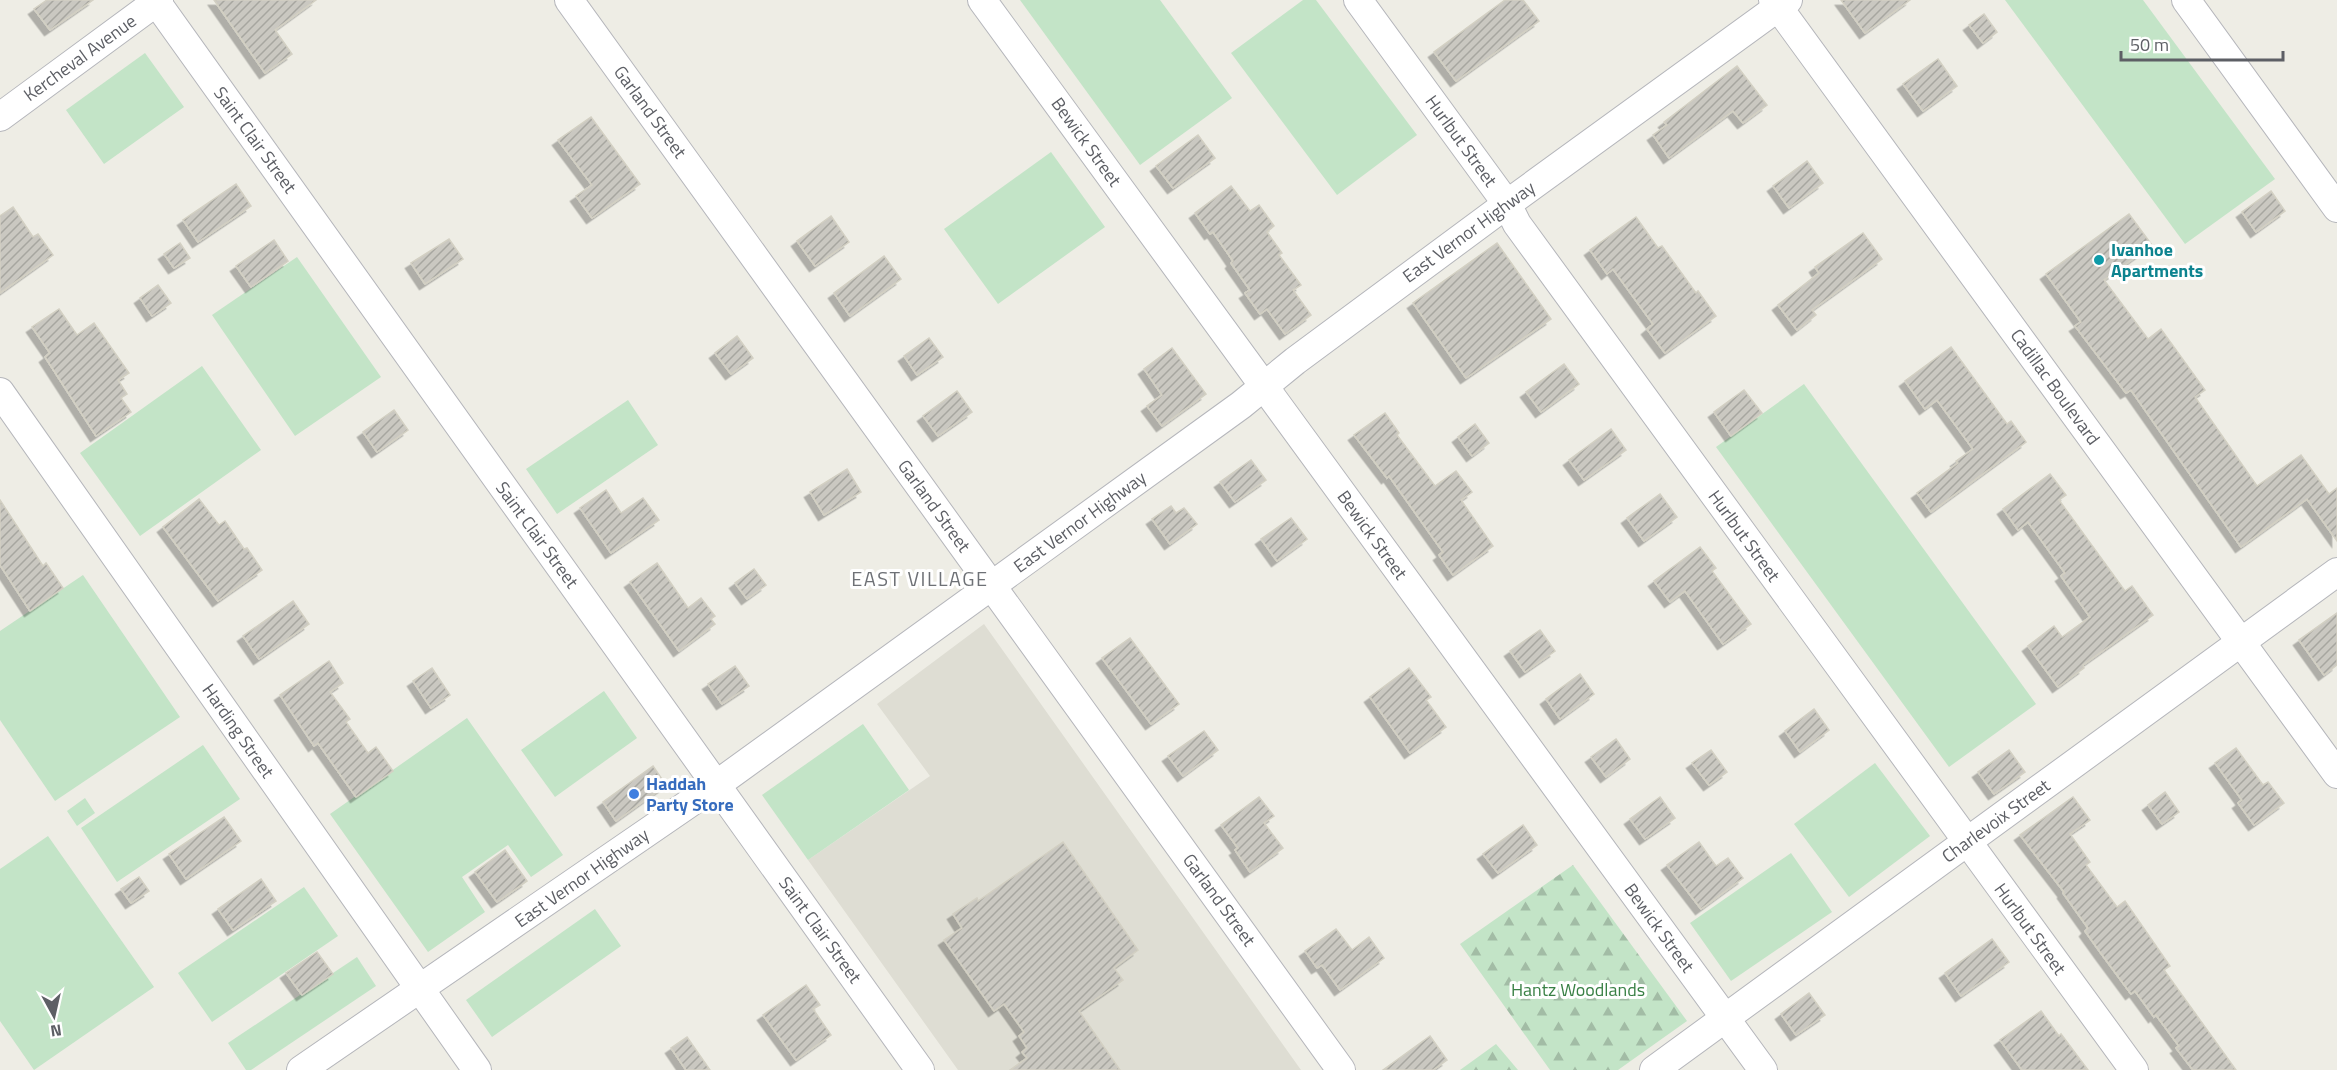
<svg xmlns="http://www.w3.org/2000/svg" width="2337" height="1070" viewBox="0 0 2337 1070" font-family="'Titillium Web',sans-serif">
<style>
.education{fill:#deddd3}
.green{fill:#c3e4c7}
.forest{fill:url(#forest-firs)}
.building{fill:url(#building-hatch);stroke:#d3d0c3;stroke-width:1.5;filter:url(#shadow)}
.lines{fill:none;stroke-linecap:round;stroke-linejoin:round}
.minor-casing{stroke:#b5b6bb;stroke-width:30}
.minor{stroke:#fff;stroke-width:28}
.culture-dot{fill:#0f9aa8;stroke:#fff;stroke-width:2}
.shop-dot{fill:#3f7fe0;stroke:#fff;stroke-width:2}
.labels{text-anchor:middle;stroke-width:6;stroke-linejoin:round;paint-order:stroke}
.street-label{font-size:18px;fill:#5d5f65;stroke:#fff}
.culture-label{font-size:18px;font-weight:bold;fill:#0d838f;stroke:#fff;text-anchor:start}
.shop-label{font-size:18px;font-weight:bold;fill:#366cbe;stroke:#fff;text-anchor:start}
.park-label{font-size:18px;fill:#398045;stroke:#fff}
.neighbourhood-label{font-size:20px;letter-spacing:1.5px;fill:#6e7176;stroke:#fff}
</style>
<defs>
<pattern id="forest-firs" width="22" height="20" patternUnits="userSpaceOnUse" patternTransform="scale(1.5)"><rect width="22" height="20" fill="#c3e4c7"/><path d="M5 1l3.5 6h-7zM16 11l3.5 6h-7z" fill="#a2bca5"/></pattern>
<pattern id="building-hatch" width="6" height="6" patternUnits="userSpaceOnUse" patternTransform="scale(1.5)"><rect width="6" height="6" fill="#cac8c1"/><path d="M-1 1l2-2M0 6l6-6M5 7l2-2" fill="none" stroke="#a7a6a0"/></pattern>
<filter id="shadow"><feDropShadow dx="-5.5" dy="5.5" stdDeviation="0" flood-color="#0004"/></filter>
</defs>
<rect width="100%" height="100%" fill="#eeede5"/>
<polygon class="education" points="984,624 1301,1070 958,1070 808,860 930,776 877,704"/>
<g class="green">
<polygon points="1020,0 1160,0 1232,98 1140,165"/>
<polygon points="1303,0 1316,0 1417,135 1337,195 1231,53"/>
<polygon points="2005,0 2143,0 2275,179 2185,244"/>
<polygon points="145,53 184,107 104,164 66,110"/>
<polygon points="1051,152 1105,227 998,304 944,229"/>
<polygon points="297,257 381,377 295,436 212,315"/>
<polygon points="202,366 261,450 140,536 80,453"/>
<polygon points="1804,384 2036,704 1949,767 1716,447"/>
<polygon points="628,400 658,445 557,514 526,469"/>
<polygon points="83,575 180,717 55,801 0,720 0,631"/>
<polygon points="604,691 637,738 555,797 521,750"/>
<polygon points="467,718 563,855 531,877 508,845 462,877 485,912 428,952 330,814"/>
<polygon points="863,724 909,790 808,860 762,795"/>
<polygon points="203,745 240,799 117,882 81,828"/>
<polygon points="1875,763 1930,836 1849,897 1794,824"/>
<polygon points="85,798 95,813 77,826 67,811"/>
<polygon points="48,836 154,987 34,1070 0,1021 0,869"/>
<polygon points="1791,853 1832,912 1731,981 1690,923"/>
<polygon points="304,887 338,936 212,1022 178,973"/>
<polygon points="595,909 621,946 492,1037 466,1000"/>
<polygon points="357,957 376,986 251,1070 246,1070 228,1043"/>
</g>
<g class="forest">
<polygon points="1573,865 1687,1021 1618,1070 1550,1070 1460,944"/>
<polygon points="1496,1044 1518,1070 1460,1070"/>
</g>
<g class="building">
<polygon points="47,0 93,0 50,30 34,9"/>
<polygon points="214,0 316,0 275,30 292,54 265,73"/>
<polygon points="1505,0 1523,0 1539,21 1456,81 1434,52"/>
<polygon points="1841,0 1910,0 1865,33"/>
<polygon points="1984,14 1997,32 1983,43 1969,25"/>
<polygon points="1938,59 1957,86 1923,111 1903,84"/>
<polygon points="1737,66 1767,105 1743,123 1733,111 1669,158 1653,135 1667,125 1664,122"/>
<polygon points="591,117 640,184 592,218 576,196 592,185 558,140"/>
<polygon points="1198,135 1215,158 1173,188 1156,166"/>
<polygon points="1807,161 1823,183 1789,208 1773,186"/>
<polygon points="236,184 251,206 198,242 183,220"/>
<polygon points="1231,186 1250,211 1259,205 1274,226 1267,232 1282,253 1279,255 1301,285 1293,290 1311,315 1285,334 1267,309 1260,314 1245,293 1250,290 1231,263 1233,261 1213,232 1210,234 1195,213"/>
<polygon points="2271,191 2285,211 2256,232 2242,212"/>
<polygon points="13,207 33,237 38,234 53,255 0,293 0,216"/>
<polygon points="2129,214 2152,245 2104,280 2148,339 2161,329 2205,390 2195,397 2257,486 2301,455 2329,494 2337,488 2337,541 2307,499 2241,547 2131,390 2126,393 2075,326 2081,322 2046,274"/>
<polygon points="831,216 849,242 815,266 797,241"/>
<polygon points="1636,217 1658,248 1662,246 1696,293 1698,291 1716,316 1665,353 1647,329 1653,324 1613,269 1607,274 1590,250"/>
<polygon points="1863,233 1882,259 1812,310 1816,315 1797,330 1778,305 1819,273 1815,267"/>
<polygon points="449,239 463,259 425,284 411,263"/>
<polygon points="274,240 288,261 251,287 236,266"/>
<polygon points="180,243 190,258 174,268 164,254"/>
<polygon points="1497,243 1551,319 1466,378 1413,303"/>
<polygon points="884,256 901,279 850,316 834,293"/>
<polygon points="158,285 171,303 152,316 140,298"/>
<polygon points="59,309 77,335 94,323 129,373 118,380 127,394 121,398 131,412 96,436 45,357 50,353 32,327"/>
<polygon points="737,336 753,358 731,374 715,353"/>
<polygon points="929,338 943,357 917,375 904,356"/>
<polygon points="1951,347 2007,424 2011,421 2026,442 1931,512 1917,493 1958,463 1956,461 1973,449 1937,400 1925,409 1905,381"/>
<polygon points="1172,348 1206,394 1162,426 1147,406 1162,395 1144,369"/>
<polygon points="1564,364 1579,384 1541,412 1526,392"/>
<polygon points="1744,390 1762,413 1731,436 1714,412"/>
<polygon points="957,391 972,412 938,436 923,416"/>
<polygon points="394,410 408,430 377,452 363,432"/>
<polygon points="1385,413 1399,433 1397,435 1435,486 1456,471 1472,492 1461,500 1493,546 1453,575 1439,555 1443,552 1389,476 1387,478 1354,435"/>
<polygon points="1475,424 1489,443 1472,456 1458,437"/>
<polygon points="1611,429 1626,450 1584,480 1569,460"/>
<polygon points="1251,460 1266,480 1235,502 1220,482"/>
<polygon points="847,469 861,492 824,515 810,492"/>
<polygon points="2050,474 2066,495 2059,500 2125,591 2132,586 2153,615 2083,665 2084,668 2058,687 2028,646 2054,626 2062,637 2090,617 2061,576 2065,573 2028,522 2018,530 2003,509"/>
<polygon points="606,490 621,513 643,498 659,520 611,553 580,508"/>
<polygon points="1660,494 1677,517 1644,541 1627,518"/>
<polygon points="199,499 219,525 225,521 244,549 247,548 262,570 218,601 163,527"/>
<polygon points="0,500 43,566 46,563 63,588 30,611 0,565"/>
<polygon points="1171,506 1176,513 1184,508 1197,524 1170,544 1152,519"/>
<polygon points="1291,518 1307,539 1277,561 1261,539"/>
<polygon points="1700,547 1716,568 1712,571 1751,624 1723,644 1685,591 1670,602 1654,581"/>
<polygon points="657,563 688,608 701,598 715,616 711,619 715,624 679,651 630,582"/>
<polygon points="754,569 766,585 747,599 735,583"/>
<polygon points="293,601 309,624 259,659 243,636"/>
<polygon points="2337,613 2337,665 2324,675 2299,640"/>
<polygon points="1540,630 1555,651 1525,672 1510,651"/>
<polygon points="1130,638 1179,704 1151,724 1102,658"/>
<polygon points="329,661 343,683 330,692 350,719 346,722 368,753 376,747 393,771 356,797 318,743 314,746 280,695"/>
<polygon points="735,666 749,686 722,704 708,684"/>
<polygon points="432,668 450,695 431,708 413,681"/>
<polygon points="1409,668 1431,697 1426,700 1446,727 1410,753 1370,697"/>
<polygon points="1580,674 1594,694 1560,719 1546,699"/>
<polygon points="1814,709 1829,730 1800,752 1785,731"/>
<polygon points="1204,731 1218,750 1183,776 1168,756"/>
<polygon points="1616,739 1630,759 1606,777 1591,757"/>
<polygon points="2236,748 2263,785 2268,782 2284,803 2254,825 2238,803 2242,800 2215,763"/>
<polygon points="1711,750 1727,772 1709,785 1692,763"/>
<polygon points="2009,750 2025,772 1994,794 1978,772"/>
<polygon points="653,766 666,785 616,821 603,802"/>
<polygon points="2165,792 2179,812 2162,824 2148,805"/>
<polygon points="1259,797 1274,816 1264,823 1283,848 1250,872 1235,850 1238,848 1221,825"/>
<polygon points="1660,797 1675,818 1645,839 1630,819"/>
<polygon points="2073,797 2090,820 2070,834 2090,862 2086,865 2117,907 2125,901 2170,966 2164,970 2236,1070 2193,1070 2176,1048 2179,1046 2156,1015 2154,1017 2135,991 2131,994 2100,952 2085,931 2088,928 2063,893 2064,892 2020,835"/>
<polygon points="224,817 241,841 186,879 169,854"/>
<polygon points="1523,825 1537,845 1498,873 1483,854"/>
<polygon points="1063,842 1138,950 1114,968 1123,980 1079,1011 1120,1070 1010,1070 1027,1058 1022,1052 1027,1048 1019,1036 1024,1032 1004,1004 994,1011 944,940 962,928 953,914 977,898 978,901"/>
<polygon points="1699,842 1716,866 1728,858 1743,878 1701,909 1667,865"/>
<polygon points="505,850 527,881 497,902 475,872"/>
<polygon points="139,877 149,891 131,903 121,889"/>
<polygon points="261,879 276,901 233,930 218,909"/>
<polygon points="1336,929 1352,950 1369,937 1384,958 1340,990 1322,965 1317,968 1305,951"/>
<polygon points="1992,939 2009,962 1961,996 1945,973"/>
<polygon points="317,952 333,974 302,995 286,973"/>
<polygon points="806,985 820,1005 813,1009 831,1035 796,1060 763,1015"/>
<polygon points="1809,993 1825,1015 1796,1035 1781,1014"/>
<polygon points="2041,1011 2059,1036 2061,1034 2088,1070 2022,1070 2000,1040"/>
<polygon points="1430,1036 1447,1060 1433,1070 1383,1070"/>
<polygon points="687,1037 710,1070 686,1070 671,1048"/>
</g>
<g class="lines">
<g class="minor-casing">
<g id="minor">
<polyline points="155,0 920,1070"/>
<polyline points="569,0 1341,1070"/>
<polyline points="982,0 1763,1070"/>
<polyline points="1358,0 1507,204 1517,224 2134,1070"/>
<polyline points="1773,0 2337,774"/>
<polyline points="2186,0 2337,208"/>
<polyline points="0,117 159,0"/>
<polyline points="0,392 477,1070"/>
<polyline points="301,1070 716,785 1241,405 1295,361 1507,204 1788,0"/>
<polyline points="1654,1070 2337,572"/>
</g>
</g>
<use href="#minor" class="minor"/>
</g>
<circle class="culture-dot" cx="2099" cy="260" r="6"/>
<circle class="shop-dot" cx="634" cy="794" r="6"/>
<g class="labels">
<g class="street-label">
<text transform="translate(80 58) rotate(-36)" y="6">Kercheval Avenue</text>
<text transform="translate(650 112) rotate(54)" y="6">Garland Street</text>
<text transform="translate(255 140) rotate(54)" y="6">Saint Clair Street</text>
<text transform="translate(1461 141) rotate(54)" y="6">Hurlbut Street</text>
<text transform="translate(1086 142) rotate(54)" y="6">Bewick Street</text>
<text transform="translate(1469 232) rotate(-36)" y="6">East Vernor Highway</text>
<text transform="translate(2055 387) rotate(54)" y="6">Cadillac Boulevard</text>
<text transform="translate(934 506) rotate(54)" y="6">Garland Street</text>
<text transform="translate(1080 522) rotate(-36)" y="6">East Vernor Highway</text>
<text transform="translate(537 535) rotate(54)" y="6">Saint Clair Street</text>
<text transform="translate(1372 535) rotate(54)" y="6">Bewick Street</text>
<text transform="translate(1744 536) rotate(54)" y="6">Hurlbut Street</text>
<text transform="translate(238 731) rotate(55)" y="6">Harding Street</text>
<text transform="translate(1996 821) rotate(-36)" y="6">Charlevoix Street</text>
<text transform="translate(582 878) rotate(-35)" y="6">East Vernor Highway</text>
<text transform="translate(1219 900) rotate(54)" y="6">Garland Street</text>
<text transform="translate(1659 928) rotate(54)" y="6">Bewick Street</text>
<text transform="translate(2030 929) rotate(54)" y="6">Hurlbut Street</text>
<text transform="translate(820 930) rotate(54)" y="6">Saint Clair Street</text>
</g>
<g class="culture-label">
<text x="2111" y="256">Ivanhoe<tspan x="2111" dy="21">Apartments</tspan></text>
</g>
<g class="shop-label">
<text x="646" y="790">Haddah<tspan x="646" dy="21">Party Store</tspan></text>
</g>
<g class="park-label">
<text x="1578" y="996">Hantz Woodlands</text>
</g>
<g class="neighbourhood-label">
<text x="920" y="586">EAST VILLAGE</text>
</g>
</g>
<g transform="translate(54 1016) rotate(172)" stroke="#ffffff" stroke-width="4.5" paint-order="stroke">
<path d="M0-4.5L10 22L0 15L-10 22Z" fill="#5d5f65"/>
<text y="-9" font-size="16" font-weight="bold" text-anchor="middle" fill="#5d5f65">N</text>
</g>
<path d="M2121 51v9h162v-9" fill="none" stroke="#5d5f65" stroke-width="3"/>
<text x="2130" y="51" font-size="18" fill="#5d5f65" stroke="#ffffff" stroke-width="4.5" paint-order="stroke">50 m</text>
</svg>
